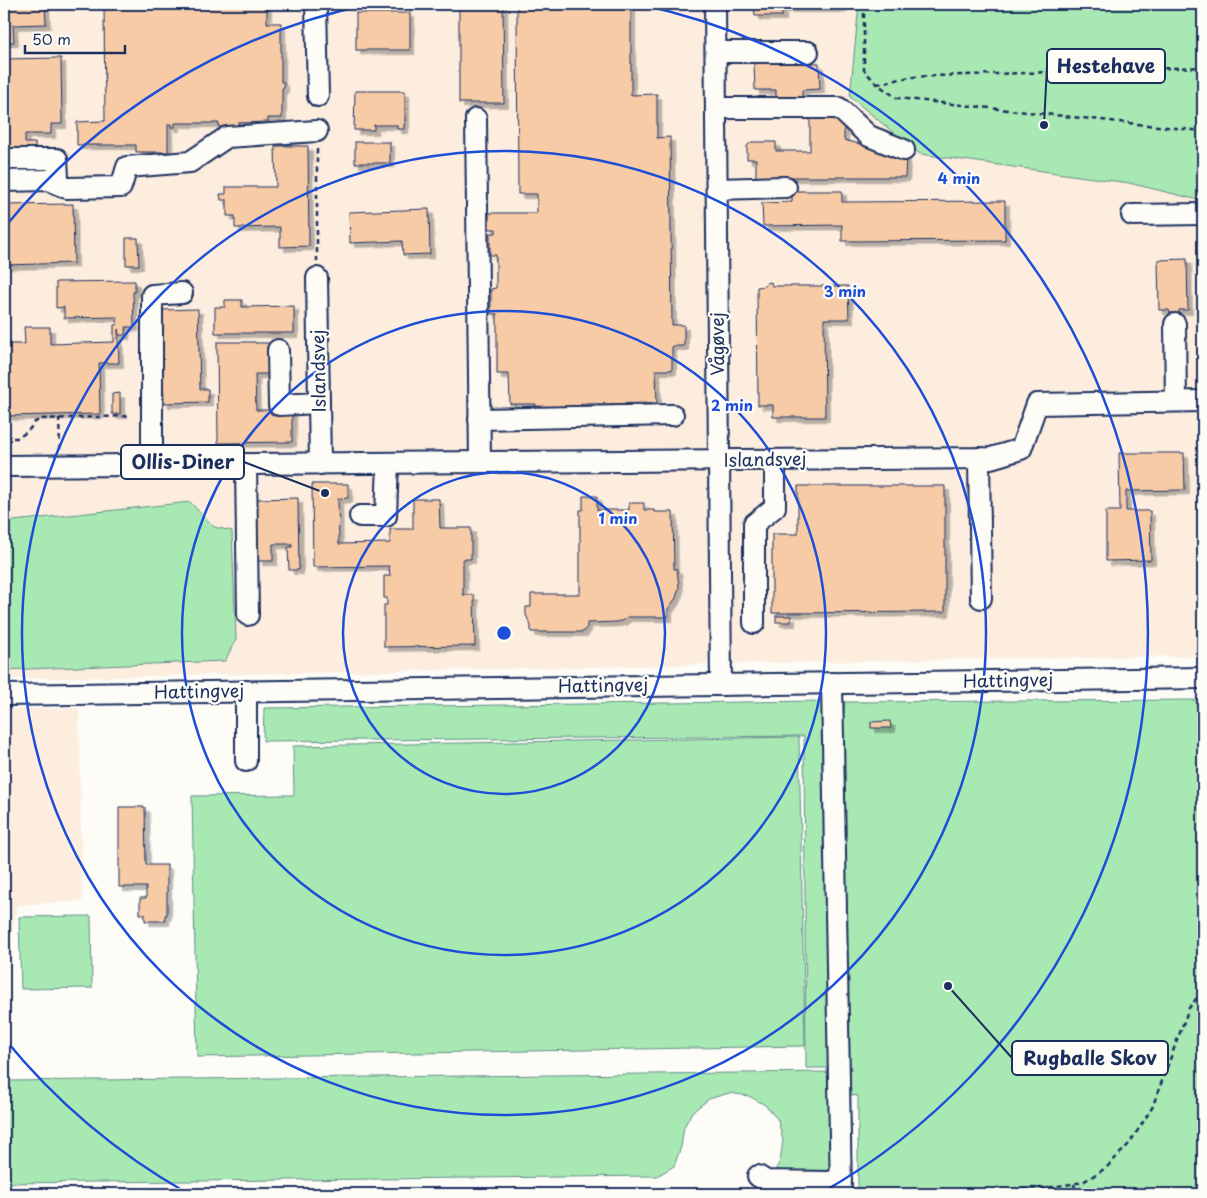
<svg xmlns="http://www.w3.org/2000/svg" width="1207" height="1198" viewBox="0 0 1207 1198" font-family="'Playpen Sans',sans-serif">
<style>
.built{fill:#fceddf}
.green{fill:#a8e9b3;stroke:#628c88}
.building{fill:#f8cba7;stroke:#1b2f5e;filter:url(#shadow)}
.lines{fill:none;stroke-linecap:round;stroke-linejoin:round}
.minor-casing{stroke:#1b2f5e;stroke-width:24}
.path{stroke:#1b2f5e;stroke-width:2.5;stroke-dasharray:5 4;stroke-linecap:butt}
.minor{stroke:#fdfcf7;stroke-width:20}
.ring{fill:none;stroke:#1d4ed8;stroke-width:2.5}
.labels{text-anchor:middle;stroke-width:4.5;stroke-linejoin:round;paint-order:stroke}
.street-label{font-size:18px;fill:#1b2f5e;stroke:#fdfcf7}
.centre{fill:#1d4ed8;stroke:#fdfcf7;stroke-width:2.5}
.ring-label{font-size:15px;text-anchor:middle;font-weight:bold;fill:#1d4ed8;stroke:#fdfcf7;stroke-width:4.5;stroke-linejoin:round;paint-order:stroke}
.leader{fill:none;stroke:#1b2f5e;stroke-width:2}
.callout-dot{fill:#1b2f5e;stroke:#fdfcf7;stroke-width:2}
.callout{fill:#fdfcf7;stroke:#1b2f5e;stroke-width:2}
.callout-label{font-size:19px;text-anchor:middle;font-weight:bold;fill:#1b2f5e}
</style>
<defs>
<filter id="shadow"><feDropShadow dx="4.5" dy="4.5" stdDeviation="0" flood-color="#0004"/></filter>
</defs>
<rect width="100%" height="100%" fill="#fdfcf7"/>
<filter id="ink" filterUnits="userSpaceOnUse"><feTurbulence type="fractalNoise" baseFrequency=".02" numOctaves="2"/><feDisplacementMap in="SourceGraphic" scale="10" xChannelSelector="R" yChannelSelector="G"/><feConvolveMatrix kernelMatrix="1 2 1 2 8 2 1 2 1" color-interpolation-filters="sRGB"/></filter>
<g filter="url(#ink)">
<g class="built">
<polygon points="4,4 859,4 850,97 1129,183 1203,201 1203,656 969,659 4,679"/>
<polygon points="79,708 82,901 17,905 4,976 4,709"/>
</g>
<g class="green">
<polygon points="859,4 1203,4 1203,201 1129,183 920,154 850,97"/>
<polygon points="190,502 214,527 232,531 236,639 225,661 4,670 4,522"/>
<polygon points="1203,700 1203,1194 858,1194 858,1096 845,1094 840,756 845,702"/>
<polygon points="826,701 828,1068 806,1068 804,736 263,741 264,708"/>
<polygon points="799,737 805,1046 197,1057 192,796 294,795 293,746"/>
<polygon points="91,916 92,988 21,989 19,917"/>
<polygon points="833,1072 835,1167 824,1175 774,1173 780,1161 783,1141 778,1120 765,1105 749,1096 729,1093 709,1099 692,1112 684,1127 681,1147 674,1166 657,1176 4,1183 4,1081"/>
</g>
<g class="building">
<polygon points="4,4 45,4 46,24 13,25 14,42 4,42"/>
<polygon points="104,4 267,4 267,23 281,23 281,82 284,82 284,88 282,88 282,118 268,118 268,122 238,123 238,127 219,127 219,123 175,123 175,127 171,127 171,124 168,124 168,152 136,152 136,145 77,145 77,122 105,121"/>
<polygon points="459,4 503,4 504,103 459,103"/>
<polygon points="517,4 631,4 631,95 657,94 657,138 670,137 672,325 684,325 684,346 672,346 672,370 656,370 657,403 581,404 581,409 536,409 536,404 510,404 509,374 497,374 497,314 491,314 491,289 496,288 496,255 490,255 490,233 496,233 496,229 489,229 489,213 537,213 537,194 518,194"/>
<polygon points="754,4 842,4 842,8 782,8 782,16 755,16"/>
<rect x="356" y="13" width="54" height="37"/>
<polygon points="61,58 62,124 51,124 51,134 25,134 25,143 35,143 36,157 4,157 4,59"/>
<polygon points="754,63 819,63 820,89 802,90 802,97 776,97 776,90 755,90"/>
<polygon points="355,91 405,91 405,124 404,124 404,129 397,129 397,125 374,125 374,130 354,130"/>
<polygon points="810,118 844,118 844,140 906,156 905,177 756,177 756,159 747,159 747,146 751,142 776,142 776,151 810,151"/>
<rect x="355" y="142" width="35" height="21"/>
<polygon points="275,146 308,146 309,246 280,247 280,227 235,228 235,216 227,216 227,200 221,200 220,194 226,194 226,187 276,187"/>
<polygon points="792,191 842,191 842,202 1005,201 1005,240 842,241 842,225 763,226 762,203 792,202"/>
<polygon points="73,204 74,263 4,265 4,205"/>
<polygon points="429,209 430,254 403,255 402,241 350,243 349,212"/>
<polygon points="126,238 138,238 139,265 126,265"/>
<polygon points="1187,259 1188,310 1179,310 1179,313 1170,313 1169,310 1159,310 1158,260"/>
<polygon points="135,281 135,292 133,292 134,327 126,327 125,335 119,335 118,329 119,363 99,363 100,414 4,416 4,344 25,344 24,327 50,327 50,344 114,342 114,325 117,325 117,317 64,318 64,307 56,308 56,282"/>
<polygon points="771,282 772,286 848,286 849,319 824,319 825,417 773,417 773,405 758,405 757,287 765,286 767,283"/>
<polygon points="225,300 242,300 242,307 294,306 294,333 215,333 215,307 225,307"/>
<polygon points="198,309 200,389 208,389 208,402 164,403 161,310"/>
<polygon points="217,342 255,342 255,343 270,343 270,374 255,374 256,410 292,410 292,442 218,443"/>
<polygon points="120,393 120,414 112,414 112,394"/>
<polygon points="1119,453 1184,453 1185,490 1126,491 1126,511 1150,511 1151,560 1106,561 1106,511 1120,511"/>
<polygon points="312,484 348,484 348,498 338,499 339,544 390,543 390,529 413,529 413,499 439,499 440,528 471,528 471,559 463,559 463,595 474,595 475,646 384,647 384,605 387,605 387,598 384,598 384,576 390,576 389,566 313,567"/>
<polygon points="798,486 945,486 945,612 772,613 772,534 798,534"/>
<polygon points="583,496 597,496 597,510 629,510 629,503 644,503 644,510 654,510 654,512 673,512 674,569 677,569 679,587 676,598 668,609 668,617 627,617 623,621 618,621 618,622 587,623 587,627 583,632 531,632 531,626 526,615 526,607 531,607 531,594 580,594 580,510 583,510"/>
<polygon points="298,498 299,570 289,570 288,547 292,547 292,544 273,544 273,561 258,561 257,499"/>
<rect x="776" y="616" width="15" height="6"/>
<polygon points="890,721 891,728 871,728 871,722"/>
<polygon points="119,807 145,807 146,865 167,865 167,915 165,915 165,921 145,921 145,914 140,914 140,898 146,898 146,887 119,887"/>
</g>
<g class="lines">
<g class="minor-casing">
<g id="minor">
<polyline points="316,4 318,96"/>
<polyline points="715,4 721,685"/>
<polyline points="716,52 808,52"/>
<polyline points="716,108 839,108 869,136 904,150"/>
<polyline points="476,119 480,462"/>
<polyline points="4,159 57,159 58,178 55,183"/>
<polyline points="4,181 48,180 67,188 121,187 127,167 190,162 227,137 317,131"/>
<polyline points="717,189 786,187"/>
<polyline points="1132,215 1203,214"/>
<polyline points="317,278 320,464"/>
<polyline points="1175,324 1176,401"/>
<polyline points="278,350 279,405 319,403"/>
<polyline points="479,419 673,415"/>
<polyline points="979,458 981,598"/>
<polyline points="246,464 248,615"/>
<polyline points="152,465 152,295 182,293"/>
<polyline points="4,466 991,458 1021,449 1037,404 1203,401"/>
<polyline points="360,516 386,516 388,463"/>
<polyline points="754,623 754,524 775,507 775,460"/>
<polyline points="832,683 841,1194"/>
<polyline points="4,695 1203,678"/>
<polyline points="246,761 246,691"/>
<polyline points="758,1176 766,1181 829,1182 841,1179"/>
</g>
</g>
<g class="path">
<polyline points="864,4 864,70 877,84 897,98 1203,131"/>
<polyline points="877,84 910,77 935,76 1203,67"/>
<polyline points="317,262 317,147"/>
<polyline points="59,418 60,449"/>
<polyline points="4,438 18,438 28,431 35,422 42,419 128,416"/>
<polyline points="1074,1184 1076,1194"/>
<polyline points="968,1194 976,1192 1046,1188 1083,1182 1106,1168 1129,1144 1152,1108 1189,1008 1203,990"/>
</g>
<use href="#minor" class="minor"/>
</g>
</g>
<g class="ring">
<circle cx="504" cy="633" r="161"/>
<circle cx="504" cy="633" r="322"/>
<circle cx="504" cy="633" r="482"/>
<path d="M187 1193A643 643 0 0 1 4 1038M4 228A643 643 0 0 1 370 4M638 4A643 643 0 0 1 821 1193"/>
</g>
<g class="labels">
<g class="street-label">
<text transform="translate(718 344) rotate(-90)" y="6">Vågøvej</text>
<text transform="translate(319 371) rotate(-91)" y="6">Islandsvej</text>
<text transform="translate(765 460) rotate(-1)" y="6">Islandsvej</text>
<text transform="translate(1008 681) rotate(-1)" y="6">Hattingvej</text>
<text transform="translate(603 686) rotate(-1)" y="6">Hattingvej</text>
<text transform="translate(199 692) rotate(-1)" y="6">Hattingvej</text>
</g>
</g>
<circle cx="504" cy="633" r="8" class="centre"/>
<g class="ring-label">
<text x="959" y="184">4 min</text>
<text x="845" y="297">3 min</text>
<text x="732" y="411">2 min</text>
<text x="618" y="524">1 min</text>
</g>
<path class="leader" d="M1044 125L1047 66M325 493L244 462M948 986L1012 1058"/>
<g class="callout-dot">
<circle cx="1044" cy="125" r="5"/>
<circle cx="325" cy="493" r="5"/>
<circle cx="948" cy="986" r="5"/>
</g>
<g class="callout">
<rect x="1047" y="49" width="118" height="34" rx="5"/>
<rect x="121" y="445" width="123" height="34" rx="5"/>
<rect x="1012" y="1041" width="156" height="34" rx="5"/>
</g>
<g class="callout-label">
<text x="1106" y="73">Hestehave</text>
<text x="183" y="469">Ollis-Diner</text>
<text x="1090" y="1065">Rugballe Skov</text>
</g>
<rect width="1207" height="1198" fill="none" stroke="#fdfcf7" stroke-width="20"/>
<rect x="10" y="10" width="1187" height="1178" fill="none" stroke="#1b2f5e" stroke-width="2" filter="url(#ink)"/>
<path d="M25 45v8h100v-8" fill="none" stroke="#1b2f5e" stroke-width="2.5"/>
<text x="32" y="45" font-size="15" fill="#1b2f5e" stroke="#fdfcf7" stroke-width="4" paint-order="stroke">50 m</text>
</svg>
